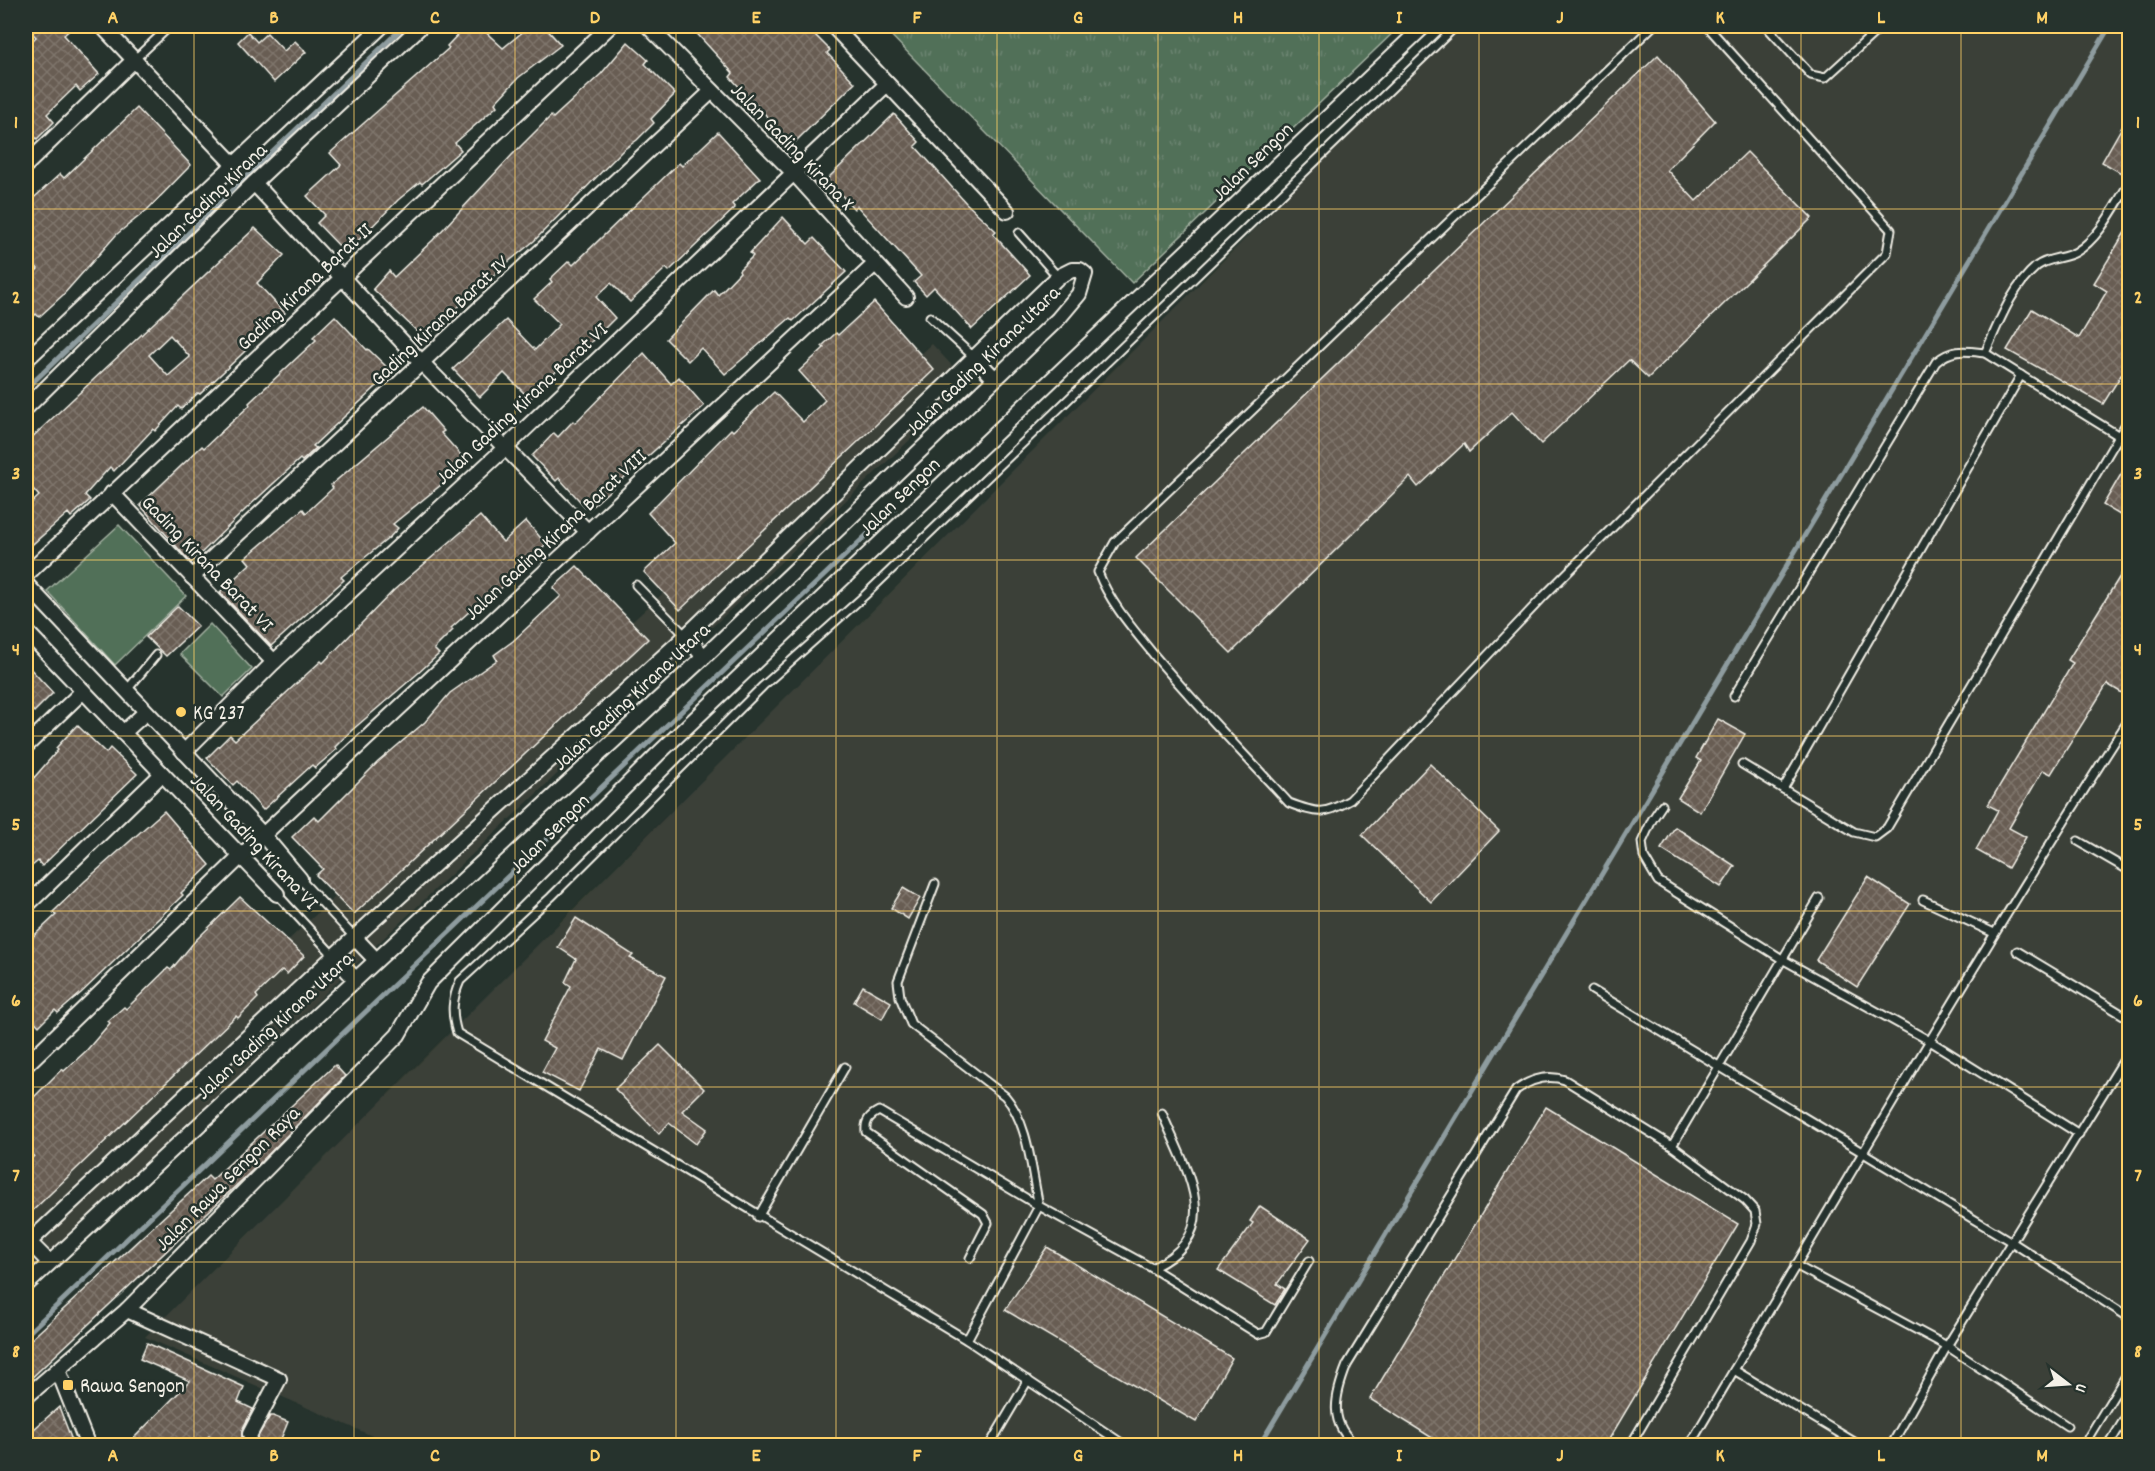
<svg xmlns="http://www.w3.org/2000/svg" width="2155" height="1471" viewBox="0 0 2155 1471" font-family="Dekko,sans-serif">
<style>
.built{fill:#3a4038}
.grass{fill:url(#grass-tufts);stroke:#a2b0a0;stroke-width:1.5}
.garden{fill:#516f58;stroke:#a2b0a0;stroke-width:1.5}
.lines{fill:none;stroke-linecap:round;stroke-linejoin:round}
.stream{stroke:#8e9c9f;stroke-width:5}
.building{fill:url(#building-cross-hatch);stroke:#f4f1e8;stroke-width:1.5;fill-rule:evenodd}
.lane-casing{stroke:#f4f1e8;stroke-width:11}
.street-casing{stroke:#f4f1e8;stroke-width:18}
.lane{stroke:#26332d;stroke-width:7}
.street{stroke:#26332d;stroke-width:14}
.grid{fill:none;stroke:#ffd166;stroke-width:1.5;stroke-opacity:0.55}
.poi-dot{fill:#ffd166;stroke:#26332d;stroke-width:2}
.labels{text-anchor:middle;stroke-width:5;stroke-linejoin:round;paint-order:stroke}
.street-label{font-size:21px;fill:#f4f1e8;stroke:#26332d}
.poi-label{font-size:21px;fill:#f4f1e8;stroke:#26332d;text-anchor:start}
.neatline{fill:none;stroke:#ffd166;stroke-width:2}
.grid-label{font-size:20px;text-anchor:middle;font-weight:bold;fill:#ffd166}
</style>
<defs>
<pattern id="grass-tufts" width="24" height="20" patternUnits="userSpaceOnUse" patternTransform="scale(1.5)"><rect width="24" height="20" fill="#516f58"/><path d="M3 7l-1-3M5 7V3M7 7l1-3M15 17l-1-3M17 17v-4M19 17l1-3" fill="none" stroke="#6b8470"/></pattern>
<pattern id="building-cross-hatch" width="8" height="8" patternUnits="userSpaceOnUse" patternTransform="scale(1.5)"><rect width="8" height="8" fill="#685d53"/><path d="M0 0l8 8M0 8l8-8" fill="none" stroke="#7e756c"/></pattern>
</defs>
<rect width="100%" height="100%" fill="#26332d"/>
<filter id="ink" filterUnits="userSpaceOnUse"><feTurbulence type="fractalNoise" baseFrequency=".0167" numOctaves="2"/><feDisplacementMap in="SourceGraphic" scale="12" xChannelSelector="R" yChannelSelector="G"/><feConvolveMatrix kernelMatrix="1 2 1 2 8 2 1 2 1" color-interpolation-filters="sRGB"/></filter>
<g filter="url(#ink)">
<g class="built">
<polygon points="1458,26 2129,26 2129,1445 393,1445 145,1337"/>
<polygon points="932,344 969,384 26,1277 26,1183"/>
</g>
<polygon class="grass" points="882,26 1400,26 1132,283"/>
<g class="garden">
<polygon points="119,525 186,596 115,665 47,591"/>
<polygon points="210,624 252,669 223,697 180,654"/>
</g>
<g class="lines">
<g class="stream">
<polyline points="26,389 404,26"/>
<polyline points="26,1335 894,509"/>
<polyline points="1259,1446 2110,26"/>
</g>
</g>
<g class="building">
<polygon points="40,26 74,26 64,35 99,74 80,91 76,86 47,114 54,122 37,139 26,128 26,47 36,37 32,33"/>
<polygon points="466,26 479,26 503,48 530,26 544,26 561,45 518,78 495,103 497,106 455,143 461,150 422,184 420,182 398,200 346,253 317,223 325,215 307,196 341,165 330,153 449,48 447,46"/>
<polygon points="690,26 801,26 809,34 812,32 830,50 827,53 855,83 793,144 730,77 733,73"/>
<polygon points="248,32 257,42 267,33 284,51 295,41 306,52 274,82 238,42"/>
<polygon points="628,42 648,60 645,64 675,94 651,119 654,123 637,140 623,150 534,241 502,267 482,288 480,286 425,339 373,289 389,271 394,277 433,240 512,155 551,116 553,118 601,74"/>
<polygon points="1658,55 1715,121 1667,170 1696,201 1747,152 1812,218 1648,378 1629,360 1541,444 1512,412 1469,452 1464,444 1418,487 1410,477 1231,653 1136,558"/>
<polygon points="137,108 191,165 147,210 117,234 63,295 39,317 36,314 26,324 26,281 38,269 26,255 26,205 60,174 64,178"/>
<polygon points="2130,113 2130,176 2128,177 2102,162"/>
<polygon points="894,114 919,142 915,146 966,203 996,231 993,234 1030,275 972,329 934,287 926,295 914,282 921,276 857,206 854,209 827,179"/>
<polygon points="718,132 760,178 732,204 735,208 669,271 666,268 630,302 611,283 596,297 615,318 567,366 564,363 530,399 504,373 480,397 453,369 506,320 535,350 560,324 534,299 552,282 550,279 569,261 573,265 679,163 682,166"/>
<polygon points="783,217 808,244 814,238 846,272 793,321 790,318 725,374 701,348 688,361 666,339 714,290 718,295 740,272 739,270 753,256 750,253"/>
<polygon points="2130,224 2130,361 2103,404 2007,350 2032,309 2079,338 2107,291 2094,283"/>
<path d="M255,228L284,255L257,283L285,313L200,394L198,393L181,409L178,406L155,431L153,429L114,471L110,467L85,495L90,500L71,517L68,513L26,550V508L39,496L26,481V443ZM170,335L190,357L168,376L149,355Z"/>
<polygon points="874,302 934,370 680,610 644,572 675,543 648,513 731,429 733,431 774,392 803,422 825,400 799,371 824,348 822,346 836,333 838,335"/>
<polygon points="335,316 367,350 368,349 392,372 313,446 316,448 302,461 300,459 247,508 191,563 140,505 202,446 204,448 250,405 249,403 316,340 313,337"/>
<polygon points="644,353 671,384 679,377 704,406 588,510 559,478 556,481 532,456 554,433 558,437 573,421 575,423"/>
<polygon points="423,407 444,431 441,433 468,463 393,524 398,528 390,537 341,577 344,580 271,646 220,592 250,564 245,558 303,509 306,513 333,488 331,485"/>
<polygon points="2130,459 2130,521 2103,505"/>
<polygon points="480,516 503,542 526,521 546,544 483,606 480,602 451,628 453,630 434,649 439,654 416,675 351,731 335,747 337,749 315,768 312,765 263,810 237,781 233,785 207,758 230,735 235,740 321,661 323,663 394,590"/>
<polygon points="2130,560 2130,682 2122,693 2107,684 2051,774 2043,770 2009,828 2026,837 2008,868 1976,850 1998,810 1988,805 2073,663 2068,660"/>
<polygon points="577,566 648,639 354,914 316,875 323,869 292,837 314,816 319,821 378,762 425,722 450,693 497,660 494,655 513,641 561,596 553,588"/>
<polygon points="178,606 198,626 166,656 146,637"/>
<polygon points="26,664 53,693 34,712 26,704"/>
<polygon points="1718,719 1745,734 1700,812 1678,798 1701,761 1696,758"/>
<polygon points="77,725 106,753 110,748 137,774 42,866 38,861 26,871 26,773 32,780 58,750 56,748"/>
<polygon points="1430,764 1499,831 1431,902 1362,835"/>
<polygon points="164,811 210,865 181,893 183,895 81,993 58,1013 55,1010 39,1026 26,1012 26,997 31,992 26,985 26,943 56,915 53,912 85,881"/>
<polygon points="1675,827 1735,866 1721,887 1661,849"/>
<polygon points="1868,877 1910,904 1857,987 1816,960"/>
<polygon points="903,888 920,898 908,919 891,908"/>
<polygon points="240,897 304,956 287,974 282,970 256,995 258,998 238,1018 236,1016 26,1217 26,1164 34,1156 26,1146 26,1105 62,1069 64,1071 86,1051 110,1023 108,1021 124,1007 126,1009 168,968 171,970 195,941"/>
<polygon points="576,918 633,955 630,958 666,976 623,1060 601,1049 579,1091 542,1072 555,1048 542,1041 571,986 565,982 576,959 558,947"/>
<polygon points="863,986 891,1002 882,1019 854,1002"/>
<polygon points="660,1045 704,1089 682,1111 707,1129 696,1144 669,1123 659,1134 615,1089"/>
<polygon points="335,1065 345,1076 257,1166 26,1383 26,1344 208,1176 212,1180"/>
<polygon points="1546,1107 1738,1224 1605,1446 1445,1446 1370,1399"/>
<polygon points="1260,1206 1310,1239 1277,1284 1285,1289 1275,1305 1218,1270 1253,1223 1250,1221"/>
<polygon points="1047,1247 1232,1358 1196,1422 1005,1310"/>
<polygon points="147,1343 244,1387 238,1402 253,1409 242,1430 242,1438 250,1443 255,1441 270,1416 273,1416 288,1422 278,1446 219,1446 209,1436 201,1446 126,1446 190,1381 140,1359"/>
<polygon points="59,1407 73,1443 63,1446 26,1446 26,1436"/>
</g>
<g class="lines">
<g class="lane-casing">
<g id="lane">
<path d="M1653,26L1115,542L1098,572C1110,603 1133,629 1154,655C1197,706 1244,754 1289,803C1318,814 1324,815 1350,800L1545,595L1887,253L1891,230L1707,26"/>
<polyline points="1766,26 1811,75 1825,78 1882,26"/>
<polyline points="134,60 170,26"/>
<polyline points="1019,233 1058,277"/>
<polyline points="930,317 975,358"/>
<path d="M1985,353C1999,323 2011,288 2037,266C2049,257 2064,259 2076,252C2100,238 2115,205 2130,182"/>
<polyline points="636,585 686,636"/>
<polyline points="127,690 156,655"/>
<path d="M1734,696L1936,362C1952,348 1966,351 1985,353L2119,436"/>
<polyline points="1742,764 1854,832 1875,837 1887,828 2130,417"/>
<polyline points="1783,789 2021,375"/>
<polyline points="1662,805 1652,820 1642,842 1644,857 1658,881 1782,959 1930,1041 2079,1134"/>
<polyline points="2078,841 2130,871"/>
<polyline points="300,879 355,938"/>
<path d="M935,884L898,981L900,997L911,1024L1005,1096C1029,1124 1031,1170 1039,1206L879,1111C869,1116 865,1121 866,1132L983,1214L988,1223L970,1258"/>
<polyline points="277,894 334,956"/>
<polyline points="1923,900 1994,933"/>
<polyline points="2017,951 2130,1019"/>
<polyline points="1592,990 2010,1241 2130,1318"/>
<polyline points="1672,1146 1819,898"/>
<polyline points="758,1217 845,1067"/>
<polyline points="1795,1265 1947,1346 2067,1426"/>
<polyline points="1152,1268 1258,1334 1266,1332 1309,1261"/>
<path d="M967,1340L1039,1206L1152,1268C1229,1232 1185,1170 1162,1113"/>
<polyline points="1734,1370 1861,1446"/>
<polyline points="989,1446 1028,1380"/>
<path d="M1126,1446L967,1340L457,1033C451,1013 452,999 460,981L551,897L763,686L864,596L1456,26"/>
<path d="M1358,1446C1327,1425 1335,1395 1347,1365L1516,1090C1531,1079 1547,1074 1565,1080L1672,1146L1745,1200L1755,1211L1757,1224L1751,1241L1630,1446"/>
<path d="M1689,1446C1834,1202 1976,957 2130,718"/>
<polyline points="1891,1446 1947,1346 2130,1050"/>
<polyline points="2083,1446 2130,1369"/>
<polyline points="2108,1446 2130,1410"/>
</g>
</g>
<g class="street-casing">
<g id="street">
<polyline points="102,26 233,164"/>
<polyline points="648,26 793,172 906,297"/>
<polyline points="833,26 1007,211"/>
<polyline points="26,165 134,60"/>
<polyline points="254,183 423,364 588,532"/>
<polyline points="975,358 994,378"/>
<polyline points="26,360 382,26"/>
<polyline points="26,408 254,183 421,26"/>
<polyline points="112,493 274,662"/>
<polyline points="26,575 610,26"/>
<polyline points="192,577 712,91"/>
<polyline points="26,584 263,835 300,879"/>
<polyline points="26,631 277,894"/>
<polyline points="686,636 704,657"/>
<polyline points="123,733 145,713"/>
<polyline points="26,746 83,691"/>
<polyline points="184,752 274,662 504,449 887,84"/>
<polyline points="26,906 162,774"/>
<polyline points="355,938 376,960"/>
<polyline points="334,956 355,979"/>
<polyline points="26,1065 263,835 875,264"/>
<polyline points="26,1239 49,1262"/>
<polyline points="26,1245 334,956 686,636 1058,277 1072,270 1080,270 1085,274 1079,294 1058,319 704,657 26,1285"/>
<polyline points="127,1310 279,1379 250,1434"/>
<polyline points="58,1370 88,1446"/>
<polyline points="26,1397 127,1310 398,1035 428,983 657,755 1424,26"/>
</g>
</g>
<use href="#lane" class="lane"/>
<use href="#street" class="street"/>
</g>
</g>
<path class="grid" d="M194,26V1446M354,26V1446M515,26V1446M676,26V1446M836,26V1446M997,26V1446M1158,26V1446M1319,26V1446M1479,26V1446M1640,26V1446M1801,26V1446M1961,26V1446M26,209H2130M26,384H2130M26,560H2130M26,736H2130M26,911H2130M26,1087H2130M26,1262H2130"/>
<g class="poi-dot">
<circle cx="181" cy="712" r="6"/>
<rect x="62" y="1379" width="12" height="12" rx="3"/>
</g>
<g class="labels">
<g class="street-label">
<text transform="translate(793 146) rotate(46)" y="7">Jalan Gading Kirana X</text>
<text transform="translate(1252 161) rotate(-44)" y="7">Jalan Sengon</text>
<text transform="translate(207 200) rotate(-44)" y="7">Jalan Gading Kirana</text>
<text transform="translate(304 286) rotate(-43)" y="7">Gading Kirana Barat II</text>
<text transform="translate(439 320) rotate(-43)" y="7">Gading Kirana Barat IV</text>
<text transform="translate(982 360) rotate(-44)" y="7">Jalan Gading Kirana Utara</text>
<text transform="translate(521 403) rotate(-43)" y="7">Jalan Gading Kirana Barat VI</text>
<text transform="translate(899 496) rotate(-44)" y="7">Jalan Sengon</text>
<text transform="translate(555 534) rotate(-43)" y="7">Jalan Gading Kirana Barat VIII</text>
<text transform="translate(208 563) rotate(46)" y="7">Gading Kirana Barat VI</text>
<text transform="translate(631 696) rotate(-43)" y="7">Jalan Gading Kirana Utara</text>
<text transform="translate(549 833) rotate(-45)" y="7">Jalan Sengon</text>
<text transform="translate(255 841) rotate(47)" y="7">Jalan Gading Kirana VI</text>
<text transform="translate(274 1025) rotate(-43)" y="7">Jalan Gading Kirana Utara</text>
<text transform="translate(227 1178) rotate(-45)" y="7">Jalan Rawa Sengon Raya</text>
</g>
<g class="poi-label">
<text x="193" y="719">KG 237</text>
<text x="80" y="1392">Rawa Sengon</text>
</g>
</g>
<rect width="2155" height="1471" fill="none" stroke="#26332d" stroke-width="66"/>
<g transform="translate(2068 1384) rotate(107)" stroke="#26332d" stroke-width="4.5" paint-order="stroke">
<path d="M0-4.5L10 22L0 15L-10 22Z" fill="#f4f1e8"/>
<text y="-9" font-size="16" font-weight="bold" text-anchor="middle" fill="#f4f1e8">U</text>
</g>
<rect x="33" y="33" width="2089" height="1405" class="neatline"/>
<g class="grid-label">
<text x="113" y="23">A</text>
<text x="274" y="23">B</text>
<text x="435" y="23">C</text>
<text x="595" y="23">D</text>
<text x="756" y="23">E</text>
<text x="917" y="23">F</text>
<text x="1078" y="23">G</text>
<text x="1238" y="23">H</text>
<text x="1399" y="23">I</text>
<text x="1560" y="23">J</text>
<text x="1720" y="23">K</text>
<text x="1881" y="23">L</text>
<text x="2042" y="23">M</text>
<text x="16" y="128">1</text>
<text x="2138" y="128">1</text>
<text x="16" y="303">2</text>
<text x="2138" y="303">2</text>
<text x="16" y="479">3</text>
<text x="2138" y="479">3</text>
<text x="16" y="655">4</text>
<text x="2138" y="655">4</text>
<text x="16" y="830">5</text>
<text x="2138" y="830">5</text>
<text x="16" y="1006">6</text>
<text x="2138" y="1006">6</text>
<text x="16" y="1181">7</text>
<text x="2138" y="1181">7</text>
<text x="16" y="1357">8</text>
<text x="2138" y="1357">8</text>
<text x="113" y="1461">A</text>
<text x="274" y="1461">B</text>
<text x="435" y="1461">C</text>
<text x="595" y="1461">D</text>
<text x="756" y="1461">E</text>
<text x="917" y="1461">F</text>
<text x="1078" y="1461">G</text>
<text x="1238" y="1461">H</text>
<text x="1399" y="1461">I</text>
<text x="1560" y="1461">J</text>
<text x="1720" y="1461">K</text>
<text x="1881" y="1461">L</text>
<text x="2042" y="1461">M</text>
</g>
</svg>
